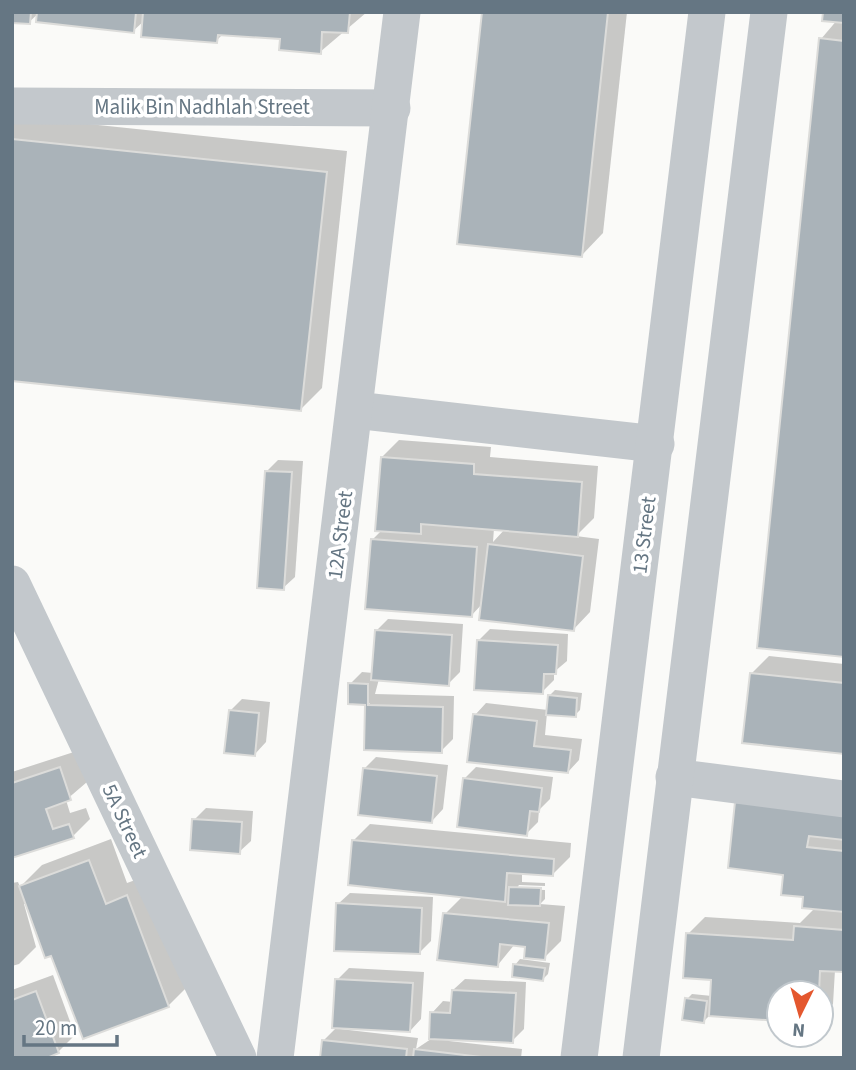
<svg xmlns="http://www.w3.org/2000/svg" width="856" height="1070" viewBox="0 0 856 1070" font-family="'Source Sans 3',sans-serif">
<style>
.shadow{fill:#0003;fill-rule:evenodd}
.building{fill:#aab3b9;stroke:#dcdcda;stroke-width:2}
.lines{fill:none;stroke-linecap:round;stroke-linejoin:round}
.street{stroke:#c3c8cc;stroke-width:37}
.labels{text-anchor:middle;stroke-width:7;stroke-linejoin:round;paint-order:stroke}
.street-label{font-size:21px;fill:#657683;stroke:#fff}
</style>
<rect width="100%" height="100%" fill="#fafaf8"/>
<g class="shadow">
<polygon points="12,12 367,12 320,52 282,38 224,33 216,41 144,21 133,31 39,13 29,22"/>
<polygon points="484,12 627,12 603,233 582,255"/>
<polygon points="844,12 844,655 821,39"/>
<polygon points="12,116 347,151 322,388 300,410 12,379"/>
<path d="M399,440L491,447L490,457L598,466L594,518L576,536L599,539L590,612L573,630L482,604L471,616L373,539L383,529L382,457ZM494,528L505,529L493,542Z"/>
<polygon points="278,460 303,461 295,577 283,588 267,471"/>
<polygon points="388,619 463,624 460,672 448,684 379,679 375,694 454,696 453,739 441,751 367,706 370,703 350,703 350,684 362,672 373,673 376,631"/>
<polygon points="490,629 568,634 567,661 554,672 554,680 542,692 478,641"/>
<polygon points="769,656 844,664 844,752 752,673"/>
<polygon points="555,690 582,693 580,710 575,715 547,713 545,735 582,739 579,760 568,772 475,715 486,703 548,710 549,696"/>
<polygon points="242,699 270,702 266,742 255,754 230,711"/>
<polygon points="77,751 87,782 66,800 70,813 86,808 90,819 73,836 12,856 12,772"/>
<polygon points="376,757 448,765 443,809 432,821 364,769"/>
<polygon points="476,767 553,777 550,799 539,810 538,822 526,834 464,779"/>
<polygon points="844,790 844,970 835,970 833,1004 821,1016 821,993 779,993 779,1019 709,1016 704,1021 687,999 692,994 712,996 713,979 688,934 705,917 800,923 816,907 785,873 730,867"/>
<polygon points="206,808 253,811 251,841 239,852 194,820"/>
<polygon points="370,824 571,843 570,857 553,874 522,872 522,882 545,883 545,886 519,885 516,889 545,890 545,899 540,904 565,906 561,941 544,958 527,946 515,944 497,966 445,914 463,896 353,841"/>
<polygon points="111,839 127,883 149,875 190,984 168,1006 52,953 27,904 24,904 36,947 19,964 12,966 12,883 18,882 20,887 42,865"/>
<polygon points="350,893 433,897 431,941 419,953 338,904"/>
<polygon points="520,959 550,963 548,974 543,979 515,965"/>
<polygon points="349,968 424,972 421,1019 410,1031 341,1026 340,1029 418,1038 416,1049 431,1039 432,1013 443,1001 453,1002 453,990 465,979 526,982 524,1029 512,1041 450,1038 449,1041 522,1049 521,1058 322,1058 324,1040 338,1026 337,980"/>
<polygon points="53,975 75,1035 58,1052 12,1058 12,990"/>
</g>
<g class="building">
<polygon points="12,12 31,12 30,24 12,23"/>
<polygon points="37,12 136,12 134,33 36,22"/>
<polygon points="143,12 350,12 348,33 322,32 321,54 279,50 280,39 218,35 217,43 141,37"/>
<polygon points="482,12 608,12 582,257 457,244"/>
<polygon points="823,12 844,12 844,23 822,21"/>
<polygon points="819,38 844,41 844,657 757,648"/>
<polygon points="12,139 327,172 301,411 12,381"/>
<polygon points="381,457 474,464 474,474 582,482 578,537 421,524 421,534 375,531"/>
<polygon points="265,471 292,472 284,590 257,588"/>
<polygon points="371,539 477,547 472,617 365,609"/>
<polygon points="488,544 583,556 574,631 479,620"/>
<polygon points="375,630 452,635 449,686 371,680"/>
<polygon points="477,640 558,645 556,674 544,674 543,694 474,690"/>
<polygon points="750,673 844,683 844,754 742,743"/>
<polygon points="348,683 368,684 368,705 443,707 442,753 364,750 365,705 348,704"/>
<polygon points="548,695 577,698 576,717 546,715"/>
<polygon points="229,710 259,713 255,756 224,753"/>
<polygon points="473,714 537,721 534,746 571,750 568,773 467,762"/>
<polygon points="60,767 71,800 46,809 53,829 69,824 74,838 12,858 12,783"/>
<polygon points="363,768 437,776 432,823 358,815"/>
<polygon points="463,778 542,788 539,812 530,811 527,836 457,827"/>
<polygon points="735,802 844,808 844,840 809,836 807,847 844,851 844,912 802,908 803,897 781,895 783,875 728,868"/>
<polygon points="192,819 242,822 240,854 190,850"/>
<polygon points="352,840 554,859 553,876 507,873 505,902 348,885"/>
<polygon points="89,860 106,904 127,895 169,1007 83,1039 51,956 45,958 19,886"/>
<polygon points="509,887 541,888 540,906 508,905"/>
<polygon points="336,903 422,908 420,954 334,951"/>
<polygon points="443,913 549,923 545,960 524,958 525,947 500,944 498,967 437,960"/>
<polygon points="794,926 844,930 844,972 820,971 819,993 779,993 779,1021 709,1016 711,980 683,978 686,933 793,940"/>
<polygon points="513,964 545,968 543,981 512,977"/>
<polygon points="335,979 413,983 410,1032 332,1028"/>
<polygon points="452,990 516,993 513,1043 429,1039 430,1012 450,1013"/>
<polygon points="36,991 59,1053 47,1058 12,1058 12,1000"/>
<polygon points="685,998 707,1001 704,1023 682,1020"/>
<polygon points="322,1040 407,1049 406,1058 320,1058"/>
<polygon points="414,1049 490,1058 413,1058"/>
</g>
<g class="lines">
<g class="street">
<polyline points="12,106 392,108"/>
<polyline points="355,410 656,444"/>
<polyline points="12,584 238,1058"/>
<polyline points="674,777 844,799"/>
<polyline points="275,1058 402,12"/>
<polyline points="579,1058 707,12"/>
<polyline points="641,1058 769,12"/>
</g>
</g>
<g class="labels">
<g class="street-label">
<text x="202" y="114">Malik Bin Nadhlah Street</text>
<text transform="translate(340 535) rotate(-83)" y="7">12A Street</text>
<text transform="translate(644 535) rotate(-83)" y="7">13 Street</text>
<text transform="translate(125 821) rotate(65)" y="7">5A Street</text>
</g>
</g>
<rect width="856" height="1070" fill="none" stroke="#657683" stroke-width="28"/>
<g transform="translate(800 1014) rotate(185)"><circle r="33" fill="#ffffff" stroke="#c1c8cd" stroke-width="2"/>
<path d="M0-5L12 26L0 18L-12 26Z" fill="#e4572e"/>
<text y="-10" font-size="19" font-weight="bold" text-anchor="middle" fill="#657683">N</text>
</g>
<path d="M24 1035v10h93v-10" fill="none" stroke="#657683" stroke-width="3.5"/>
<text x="35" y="1035" font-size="21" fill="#657683" stroke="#ffffff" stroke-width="5" paint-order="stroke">20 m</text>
</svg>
